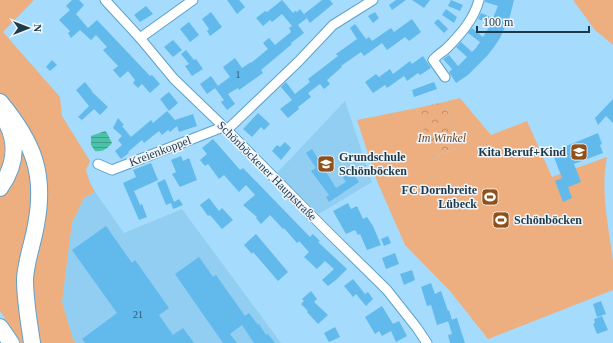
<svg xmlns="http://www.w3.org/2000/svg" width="613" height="343" viewBox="0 0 613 343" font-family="Georgia,serif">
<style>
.built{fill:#92cdf2}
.grass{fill:#edae80}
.park{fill:url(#park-crowns)}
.water{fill:url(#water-rules)}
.building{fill:#62b9ec}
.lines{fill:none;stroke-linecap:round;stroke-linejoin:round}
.street-casing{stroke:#5da1ca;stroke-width:11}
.highway-casing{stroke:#5da1ca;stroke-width:18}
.street{stroke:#fff;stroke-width:9}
.highway{stroke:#fff;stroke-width:16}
.labels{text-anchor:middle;stroke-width:3;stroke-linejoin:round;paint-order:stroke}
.number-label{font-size:10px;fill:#2e5a73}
.park-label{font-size:12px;font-style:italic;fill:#774620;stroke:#eff5fa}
.street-label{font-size:12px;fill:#1d3a4b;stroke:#eff5fa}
.poi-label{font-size:12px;font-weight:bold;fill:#1d3a4b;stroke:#eff5fa;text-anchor:end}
</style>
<defs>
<pattern id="park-crowns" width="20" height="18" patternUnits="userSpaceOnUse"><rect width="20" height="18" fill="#edae80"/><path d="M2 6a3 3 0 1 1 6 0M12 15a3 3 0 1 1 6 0" fill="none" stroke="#bf8f6b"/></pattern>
<pattern id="water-rules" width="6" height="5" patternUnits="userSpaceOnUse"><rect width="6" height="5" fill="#4cc1a9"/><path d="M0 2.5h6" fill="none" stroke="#3f9e8c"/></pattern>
</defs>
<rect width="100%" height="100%" fill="#a5dcfe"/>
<g class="built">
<polygon points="345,101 372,182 319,214 277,173"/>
<polygon points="95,192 124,233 182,209 281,343 76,343 73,339 62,302 72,223 84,198"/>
</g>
<g class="grass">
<polygon points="0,0 34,0 3,32 60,97 62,116 90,161 86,170 90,183 95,192 84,198 72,223 62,302 73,339 76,343 21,343 0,311"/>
<polygon points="573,0 613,0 613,45 595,30"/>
<path d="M460,98L491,135L527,121L552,177L607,157C600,192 609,227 613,262C613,271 613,281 613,290L488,339L450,291L405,245L377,181L357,120L417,108L433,157L461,147L444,102Z"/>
</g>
<polygon class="park" points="444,102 461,147 432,157 417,108"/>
<path class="water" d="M105,131L107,133L112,143C107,149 103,152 95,151L91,145V136Z"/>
<g class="building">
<polygon points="72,0 79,0 84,5 76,14 88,28 97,20 150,76 152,75 160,84 150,93 142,84 138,88 133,83 135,80 128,71 120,78 113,70 118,66 103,50 107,47 96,35 91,40 80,30 71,38 68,33 70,31 59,20 70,10 66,6"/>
<polygon points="227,0 239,0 245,7 237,14"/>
<polygon points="282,0 293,13 295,11 297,12 300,9 307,18 298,25 304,33 291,43 292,44 261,70 263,73 239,90 238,88 228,94 235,104 227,110 221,102 224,100 215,88 230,77 223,67 235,58 242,68 251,62 251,63 268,49 263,43 269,38 275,45 291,32 289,28 292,26 282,14 272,22 270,20 263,26 256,18 265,11 267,12"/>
<polygon points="322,0 330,0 333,4 310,23 304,14"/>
<polygon points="396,0 406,0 392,10 389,5"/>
<polygon points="412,0 430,0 424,8"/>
<polygon points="451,0 463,5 460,11 448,6"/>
<polygon points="485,0 514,0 510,16 500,38 494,47 487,56 468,75 456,83 449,72 452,69 443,59 449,55 458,66 467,57 456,47 461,42 472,52 476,48 480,42 468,33 472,28 483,37 491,24 478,19 481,13 493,18 498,6 485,2"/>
<polygon points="146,6 153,14 140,22 134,15"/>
<polygon points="446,9 457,17 454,23 442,15"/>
<polygon points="211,12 222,27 210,36 207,31 209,29 202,19"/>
<polygon points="375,12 379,18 373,23 368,16"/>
<polygon points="412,19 421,32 409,41 405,37 387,50 382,43 364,56 361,52 341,66 342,67 327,80 330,84 324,89 320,84 308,93 311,97 298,107 299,109 288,118 280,109 292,100 281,87 286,82 295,94 310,82 308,79 338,56 336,54 357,39 350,28 355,24 366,39 369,37 372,41 391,28 394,32"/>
<polygon points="438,19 448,29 444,33 434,23"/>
<polygon points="189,22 199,35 190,42 180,29"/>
<polygon points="173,40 182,50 173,57 164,47"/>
<polygon points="186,50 194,60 196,59 203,69 192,76 185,66 189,64 181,54"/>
<polygon points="423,56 431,68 420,75 418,73 407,81 404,76 387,88 385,85 373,93 365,82 376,74 379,77 390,69 393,74 410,61 412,64"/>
<polygon points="52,60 57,65 50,71 46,67"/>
<polygon points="211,76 218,86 207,94 200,84"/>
<polygon points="85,82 92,91 92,92 108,107 100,115 94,109 93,110 82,120 78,117 89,106 76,90"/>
<polygon points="434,82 437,89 414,97 412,90"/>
<polygon points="169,92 178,103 169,111 160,99"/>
<polygon points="613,99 613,123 606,116 598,125 595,118"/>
<polygon points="167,111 175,120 193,114 197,126 179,132 177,126 170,132 168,130 162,135 159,131 144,143 142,140 128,152 129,153 121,159 115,151 122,145 118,140 122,136 113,128 118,118 124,125 122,126 131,137 151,120 153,123"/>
<polygon points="258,113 270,124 264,130 261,127 252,137 243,129"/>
<polygon points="598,133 602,144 600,145 603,153 574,164 581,182 568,187 572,198 563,202 555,181 562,178 552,152"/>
<polygon points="213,139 240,170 243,168 310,237 313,234 320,241 318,242 347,269 336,280 328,286 322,280 334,269 325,261 317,269 304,257 309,252 299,241 297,243 284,228 283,229 270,215 261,224 256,218 257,217 243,205 255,195 246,185 239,192 224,175 219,179 208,164 205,166 200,160 207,154 202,148"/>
<polygon points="285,142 291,148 281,160 272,151 277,145 280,147"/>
<polygon points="312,149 336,188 346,182 341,174 349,168 359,182 329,202 326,197 329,195 311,171 316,168 306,153"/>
<polygon points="181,156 183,161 189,158 197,180 180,187 172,174 176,172 171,160"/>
<polygon points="151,163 158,180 134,191 140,205 142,204 147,217 139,220 123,183 136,177 133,170"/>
<polygon points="165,179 174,202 179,199 183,205 173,209 171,203 166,205 157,183"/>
<polygon points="209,198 219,211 222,208 233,220 222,229 210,215 208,216 200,205"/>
<polygon points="348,203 351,209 357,206 363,219 367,217 373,226 381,245 367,250 360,234 358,235 355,230 346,234 333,211"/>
<polygon points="106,226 132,263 135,260 169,308 159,315 173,335 183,328 194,343 85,343 82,339 117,313 72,250"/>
<polygon points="256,234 288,272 278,281 253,252 252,254 244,245"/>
<polygon points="388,236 391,243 384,246 381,239"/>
<polygon points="395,253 399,264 386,269 382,258"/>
<polygon points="199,257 213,277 216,275 245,316 249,313 258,325 259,324 266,335 268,334 275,343 254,343 242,325 230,334 237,343 223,343 175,274"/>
<polygon points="412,270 415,280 404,285 400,274"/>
<polygon points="353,279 365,294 368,292 373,299 366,306 356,294 353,297 344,286"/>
<polygon points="431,283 435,294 441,291 448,311 449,310 452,320 437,325 431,305 427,306 421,287"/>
<polygon points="311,291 317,299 314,302 328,315 318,324 307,312 308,311 301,304 304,301 302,299"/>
<polygon points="601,301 606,314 597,317 593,304"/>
<polygon points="382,306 393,324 399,321 407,336 396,342 391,331 382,336 379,331 375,334 365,317"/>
<polygon points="602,316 608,330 597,334 593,324 595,323 594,319"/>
<polygon points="457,318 461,331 465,343 450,343 448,335 452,334 448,321"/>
<polygon points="335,327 340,337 329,342 324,333"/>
</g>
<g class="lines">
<g class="street-casing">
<g id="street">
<polyline points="105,0 140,38 174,79 227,130 329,233 387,290 417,328 427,343"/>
<polyline points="140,38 193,0"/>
<path d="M445,77L433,60C439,53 442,53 447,48C461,34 474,19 479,0"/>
<polyline points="227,130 299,61 333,25 373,0"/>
<polyline points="98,164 112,170 223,127"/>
</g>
</g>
<g class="highway-casing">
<g id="highway">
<path d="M0,102C33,142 46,173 36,225C33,243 26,261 25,279C25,301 29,322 32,343"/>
<path d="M0,188C16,165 19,142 4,118"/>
<polyline points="0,327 11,343"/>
</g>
</g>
<use href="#street" class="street"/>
<use href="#highway" class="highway"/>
</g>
<defs>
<g id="school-square" transform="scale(0.9)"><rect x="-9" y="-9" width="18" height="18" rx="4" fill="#905019" stroke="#eff5fa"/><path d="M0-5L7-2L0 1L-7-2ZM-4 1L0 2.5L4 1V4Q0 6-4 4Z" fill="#fff"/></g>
<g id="stadium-square" transform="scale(0.9)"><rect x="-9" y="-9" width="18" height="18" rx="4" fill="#905019" stroke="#eff5fa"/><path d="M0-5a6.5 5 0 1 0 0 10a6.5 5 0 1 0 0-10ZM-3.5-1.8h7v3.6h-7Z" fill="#fff"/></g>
</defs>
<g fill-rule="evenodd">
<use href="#school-square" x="579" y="152"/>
<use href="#school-square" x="326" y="164"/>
<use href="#stadium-square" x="490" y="197"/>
<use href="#stadium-square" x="501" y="220"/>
</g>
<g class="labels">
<g class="number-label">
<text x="238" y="78">1</text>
<text x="138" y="318">21</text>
</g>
<g class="park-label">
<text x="442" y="142">Im Winkel</text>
</g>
<g class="street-label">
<text transform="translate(160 151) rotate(-21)" y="4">Kreienkoppel</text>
<text transform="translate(267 171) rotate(45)" y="4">Schönböckener Hauptstraße</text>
</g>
<g class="poi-label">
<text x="566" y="156">Kita Beruf+Kind</text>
<text x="339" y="161" text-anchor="start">Grundschule<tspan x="339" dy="14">Schönböcken</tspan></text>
<text x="477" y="194">FC Dornbreite<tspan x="477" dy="14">Lübeck</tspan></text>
<text x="514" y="224" text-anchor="start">Schönböcken</text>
</g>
</g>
<g transform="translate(28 28) rotate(90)" stroke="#eff5fa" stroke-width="3" paint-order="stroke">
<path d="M0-3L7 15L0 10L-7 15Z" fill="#1d3a4b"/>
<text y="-6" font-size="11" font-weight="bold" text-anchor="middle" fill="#1d3a4b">N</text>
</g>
<path d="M477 26v6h112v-6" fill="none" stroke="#1d3a4b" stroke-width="2"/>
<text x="483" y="26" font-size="12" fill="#1d3a4b" stroke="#eff5fa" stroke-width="3" paint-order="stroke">100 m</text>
</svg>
